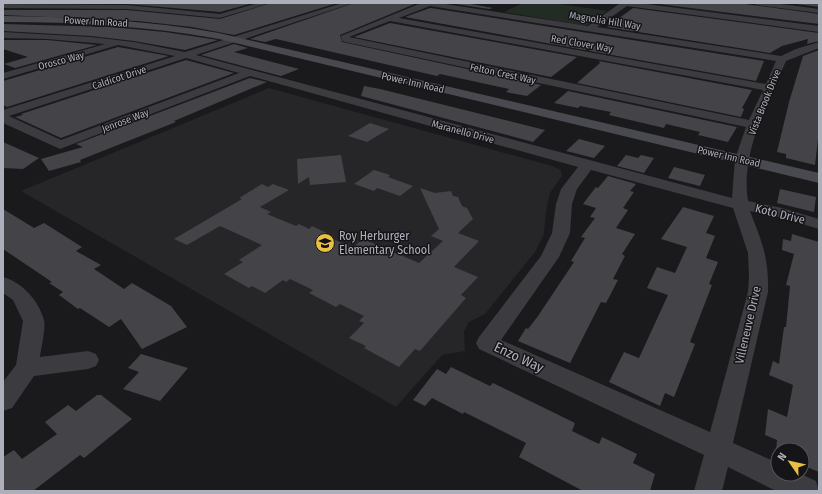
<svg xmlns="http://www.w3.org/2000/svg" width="822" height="494" viewBox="0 0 822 494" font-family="'Fira Sans Condensed',sans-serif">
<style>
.built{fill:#262528}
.green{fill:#232b25}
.building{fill:#444448}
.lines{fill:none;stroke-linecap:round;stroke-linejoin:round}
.minor{fill:#3b3b40;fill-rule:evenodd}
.secondary{fill:#494a50;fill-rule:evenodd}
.labels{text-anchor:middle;stroke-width:3;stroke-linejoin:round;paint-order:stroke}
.far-street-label{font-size:10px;fill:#adafba;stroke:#151416}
.street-label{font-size:12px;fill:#adafba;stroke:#151416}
.poi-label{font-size:12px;fill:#adafba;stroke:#151416;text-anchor:start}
.near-street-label{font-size:14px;fill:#adafba;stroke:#151416}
</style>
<rect width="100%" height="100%" fill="#1a191b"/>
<polygon class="built" points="269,88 552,166 561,170 562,176 550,193 546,211 544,234 535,252 485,314 469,322 464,331 465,351 442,355 396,407 21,191"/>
<polygon class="green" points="523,3 553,3 608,11 587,25 581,25 504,12"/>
<g class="building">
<polygon points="65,3 253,3 220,12 127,4"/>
<polygon points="271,3 337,3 234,35 192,27 138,21 3,15 3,10 127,10 220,19"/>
<polygon points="354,3 417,3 340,35 342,42 541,85 527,96 506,92 509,89 440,74 437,76 276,39 265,42 250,39"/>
<polygon points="449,3 465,3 493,8 489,9"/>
<polygon points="651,3 739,3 752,5 819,14 819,24"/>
<polygon points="789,3 819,3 819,7"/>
<polygon points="430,8 431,8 764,61 756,81 590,51 588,48 585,50 405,17"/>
<polygon points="633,8 819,33 819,41 807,44 808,39 782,46 770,53 607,27"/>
<polygon points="390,23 577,57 551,77 354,37"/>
<polygon points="3,24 111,27 165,32 218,40 185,50 134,41 91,36 3,31"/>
<polygon points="3,40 47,40 97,45 15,68 4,64 28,57 3,49"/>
<polygon points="234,44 248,48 234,52 299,69 281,76 201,55"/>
<polygon points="118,47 169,56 7,107 3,105 3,81"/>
<polygon points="819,50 819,130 815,165 786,158 786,154 777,152 789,102 803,56"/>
<polygon points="186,60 234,73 61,138 15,117 23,115 21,114"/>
<polygon points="599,61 752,90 742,108 744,109 741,117 577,83 600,63"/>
<polygon points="250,78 267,82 174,121 176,122 80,160 81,162 49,171 41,159 83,147 76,144"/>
<polygon points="364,86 380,89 545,130 533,142 361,96"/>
<polygon points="568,91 737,127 728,142 698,135 700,132 666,124 664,128 609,115 611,112 580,106 578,108 554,103"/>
<polygon points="370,123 389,129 367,142 348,136"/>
<polygon points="579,139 605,146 594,158 566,151"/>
<polygon points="3,142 39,158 23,169 3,168"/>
<polygon points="341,155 346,182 310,185 309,177 298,184 297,159"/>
<polygon points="626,155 638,158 641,155 654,158 644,173 617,166"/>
<polygon points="674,167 705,175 700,186 668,178"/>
<polygon points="374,170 390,175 388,177 413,186 400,196 377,188 374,191 354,184"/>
<polygon points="608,176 636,184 630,191 634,192 623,208 628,210 616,228 635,234 622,254 625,256 613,279 618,280 606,303 601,302 570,363 518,341 526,328 528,329 538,316 574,262 571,261 585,238 581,237 595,218 590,217 596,208 583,204 596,187 598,188"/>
<polygon points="262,184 268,187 273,184 289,190 260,207 271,212 267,214 296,226 299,224 309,229 312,226 327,233 324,235 349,246 353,247 363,239 419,263 443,241 431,236 439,229 420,188 435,193 451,191 453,196 458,197 462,206 467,208 473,219 458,233 479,241 454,267 478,277 461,295 466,298 420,351 415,349 399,367 364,348 366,346 349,338 364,323 359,321 364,316 340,304 336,307 309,293 313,290 290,279 286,282 283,280 265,293 252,286 249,288 224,274 243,262 239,260 262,245 220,226 187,245 174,239 242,199 239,198"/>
<polygon points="780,189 816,197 814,212 777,203"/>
<polygon points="683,207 714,216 706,233 715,236 706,258 718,262 709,284 712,285 690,342 695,344 674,397 665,393 660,406 609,382 624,352 639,358 668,295 647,288 657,267 675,273 687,247 661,239"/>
<polygon points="3,209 34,228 44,223 82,247 76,251 101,265 94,269 124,289 132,283 171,306 187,327 142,349 121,319 109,327 80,308 78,309 59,295 63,292 49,283 52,282 3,249"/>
<polygon points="792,234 819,242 819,472 802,465 802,450 776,450 777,440 765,435 768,409 787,417 793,385 769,375 773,361 779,364 784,327 786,327 790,286 786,285 794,254 782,250 783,239 791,241"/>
<polygon points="141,354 188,368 160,401 123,389 139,372 128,368"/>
<polygon points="451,367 490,386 493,383 575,423 572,431 599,444 602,437 637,454 633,463 655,474 650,491 583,491 519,457 526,443 464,412 463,414 432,398 425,406 413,400 437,369 446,374"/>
<polygon points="97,395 101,395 132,419 84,458 80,455 33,491 3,491 3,457 14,450 22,459 57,434 45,422 68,405 76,411"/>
</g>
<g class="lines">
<g class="minor">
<polygon points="258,3 270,3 220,18 127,9 3,8 3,4 127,5 220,14"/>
<path d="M342,3H353L196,55L732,198L735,159L746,127L345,42L342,41L341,36L421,3H439L588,26L619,4L618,3H639L819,26V32L627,6L597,27L781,56L796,49L819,42V48L786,61C768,103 740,153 748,201L782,208L819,219V229L779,217L750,211C762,242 769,258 768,292L733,443L778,463V474H801L816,481L819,491H776L728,467L722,491H694L704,455L479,349L476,343L479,337L541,256L552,233L556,204L561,189L578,167L250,76L60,149L3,123V110L175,56L118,45L3,79V73L105,44L47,39L3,38V32L91,37L134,42L185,52ZM430,6L776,61L766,84L399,18ZM390,21L763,90L749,120L349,37ZM186,58L239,73L61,140L9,116ZM591,170L733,208L748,253L749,276L748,292L710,432L501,340L559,257L570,233L572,204L577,189Z"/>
<polygon points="753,3 774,3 819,9 819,13 757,5"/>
<path d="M3,277C22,282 39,301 44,320C46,328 41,349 40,357L88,351L96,354L99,360L96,366L88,369L34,376L12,408L3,411V382L16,365L23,321L13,300L3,293Z"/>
</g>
<path class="secondary" d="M3,16C76,17 147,20 219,33L819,173V183L219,39C147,26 76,22 3,22Z"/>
</g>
<defs>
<g id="school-disc" transform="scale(1)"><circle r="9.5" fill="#e8c144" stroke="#151416"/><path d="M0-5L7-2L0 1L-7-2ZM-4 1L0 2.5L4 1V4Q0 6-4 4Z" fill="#111"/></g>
</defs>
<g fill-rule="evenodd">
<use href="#school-disc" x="325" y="243"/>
</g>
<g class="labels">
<g class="far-street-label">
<text transform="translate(605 20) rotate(9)" y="4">Magnolia Hill Way</text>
<text transform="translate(96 21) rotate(3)" y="4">Power Inn Road</text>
<text transform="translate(582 43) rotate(10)" y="4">Red Clover Way</text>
<text transform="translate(61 60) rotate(-15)" y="4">Orosco Way</text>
<text transform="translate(503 73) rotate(12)" y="4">Felton Crest Way</text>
<text transform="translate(119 77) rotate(-18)" y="4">Caldicot Drive</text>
<text transform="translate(413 82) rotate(13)" y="4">Power Inn Road</text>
<text transform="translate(764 102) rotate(-68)" y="4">Vista Brook Drive</text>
<text transform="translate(125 120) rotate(-21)" y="4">Jenrose Way</text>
<text transform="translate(463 131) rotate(15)" y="4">Maranello Drive</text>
<text transform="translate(729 156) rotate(13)" y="4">Power Inn Road</text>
</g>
<g class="street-label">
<text transform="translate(780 214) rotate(14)" y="4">Koto Drive</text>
<text transform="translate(748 325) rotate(-77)" y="4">Villeneuve Drive</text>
</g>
<g class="poi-label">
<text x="339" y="240">Roy Herburger<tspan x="339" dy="14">Elementary School</tspan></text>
</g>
<g class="near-street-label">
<text transform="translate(519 357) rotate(25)" y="5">Enzo Way</text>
</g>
</g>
<rect width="822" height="494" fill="none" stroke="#adafba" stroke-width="8"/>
<g transform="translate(790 462) rotate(304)"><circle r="19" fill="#151416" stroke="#525258"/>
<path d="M0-3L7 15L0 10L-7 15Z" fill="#e8c144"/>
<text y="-6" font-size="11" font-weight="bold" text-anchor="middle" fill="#adafba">N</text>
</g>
</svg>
